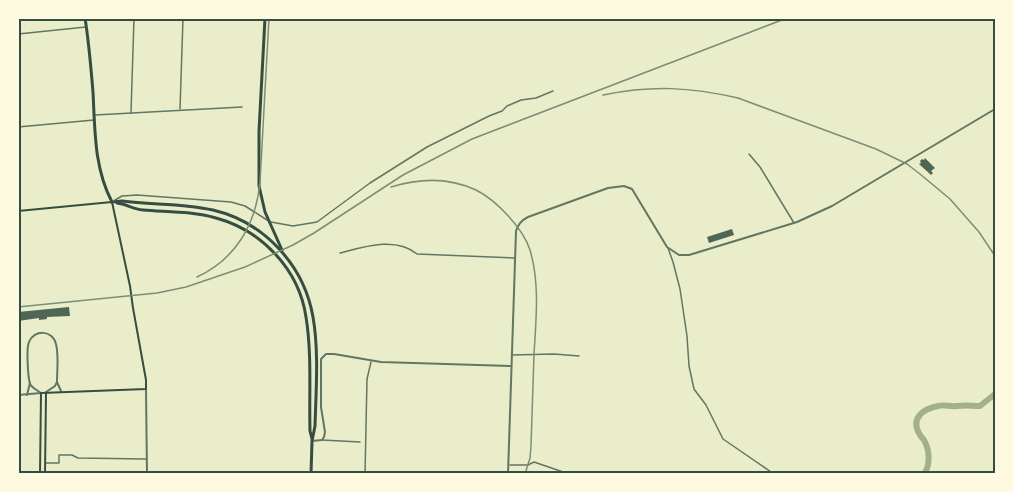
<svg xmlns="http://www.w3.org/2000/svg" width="1013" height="492" viewBox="0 0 1013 492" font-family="'Source Sans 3',sans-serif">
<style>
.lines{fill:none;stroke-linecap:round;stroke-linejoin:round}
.river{stroke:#a3b18a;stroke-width:6}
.building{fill:#4f6655}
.minor{stroke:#617663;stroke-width:1.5}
.tertiary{stroke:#617663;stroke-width:2}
.secondary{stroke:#344e41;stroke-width:2}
.primary{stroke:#344e41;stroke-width:3}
.rail{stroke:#7c8e77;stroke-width:1.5}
.neatline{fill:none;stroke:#344e41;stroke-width:2}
</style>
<rect width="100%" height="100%" fill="#e9edc9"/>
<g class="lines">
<path class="river" d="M924,474C930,466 930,452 925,442C922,436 924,441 920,435C910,419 922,409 938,406C944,404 950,407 957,406C965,405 972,406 980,406L995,394"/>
</g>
<g class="building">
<polygon points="925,158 935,168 931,171 933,173 931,175 919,164 921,163 920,161 922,159 924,160"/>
<polygon points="732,229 734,235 709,243 707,237"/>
<polygon points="69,307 70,316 47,317 47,319 39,320 39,318 18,321 18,312"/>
</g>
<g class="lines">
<g class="minor">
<polyline points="18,34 86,27"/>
<polyline points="180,109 183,18"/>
<polyline points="131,113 134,18"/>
<polyline points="95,115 242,107"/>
<polyline points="18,127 94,120"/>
<polyline points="749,154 760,167 794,223"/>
<polyline points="115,200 122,196 137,195 231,202 245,206 267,220"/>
<polyline points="271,222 293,226 317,222 370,183 427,147 489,116 502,111 507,106 521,100 536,98 553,91"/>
<polyline points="668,248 673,262 680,289 687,336 689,366 694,389 706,405 723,439 774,474"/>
<path d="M340,253C363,247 396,236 417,254L515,258"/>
<polyline points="512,355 554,354 579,356"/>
<polyline points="322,440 360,442"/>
<polyline points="46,463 59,463 59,455 72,455 78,458 146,459"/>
<polyline points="510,465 528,465 534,462 569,474"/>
<polyline points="365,474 367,379 371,362"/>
</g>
<g class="tertiary">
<polyline points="57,382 61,391"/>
<polyline points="146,390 147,474"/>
<path d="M41,393C37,390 32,388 30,384C28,377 26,348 29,342C34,329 53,330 56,344C59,356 57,370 57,382L55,386L46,392"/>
<polyline points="18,395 41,393"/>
<polyline points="27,395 30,383"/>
<polyline points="312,441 322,440 324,437 325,432 321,407 321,359 326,354 334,354 381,362 511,366"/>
<path d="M508,474L516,231C518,224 522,220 528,217L608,188L624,186L632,189L667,247L679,255H689L797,222L832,206L995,109"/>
</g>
<g class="secondary">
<polyline points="18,211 112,202 130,286 133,308 146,380 146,389 41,393 40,474"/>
<polyline points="45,474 46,393"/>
</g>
<g class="primary">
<path d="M85,18C89,43 91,68 93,92C95,130 94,168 112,202"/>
<polyline points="265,18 259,131 259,186 265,212 282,250"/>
<path d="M112,202L122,201C152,205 183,203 213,210C264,222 304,265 313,317C319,351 316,391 315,426L312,441L311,474"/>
<path d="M117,203C126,204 133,209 143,210C167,212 192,211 216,218C261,230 299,269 306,317C312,354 309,393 310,431L312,439"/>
</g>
<g class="rail">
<path d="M603,95C652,85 690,87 738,98L876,149L907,164L920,174L950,199L979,232L995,256"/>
<path d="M391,187C420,178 448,177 476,190C496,200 523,228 530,250C540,283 536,320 534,354C533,385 532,415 531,446L530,458L525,474"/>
<path d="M197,277C236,259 256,224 260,182L269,18"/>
<polyline points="18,307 157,293 186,287 245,267 293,245 314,233 403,175 472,139 787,18"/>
</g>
</g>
<rect width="1013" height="492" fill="none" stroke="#fefae0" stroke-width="39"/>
<rect x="20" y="20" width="974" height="452" class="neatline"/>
</svg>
